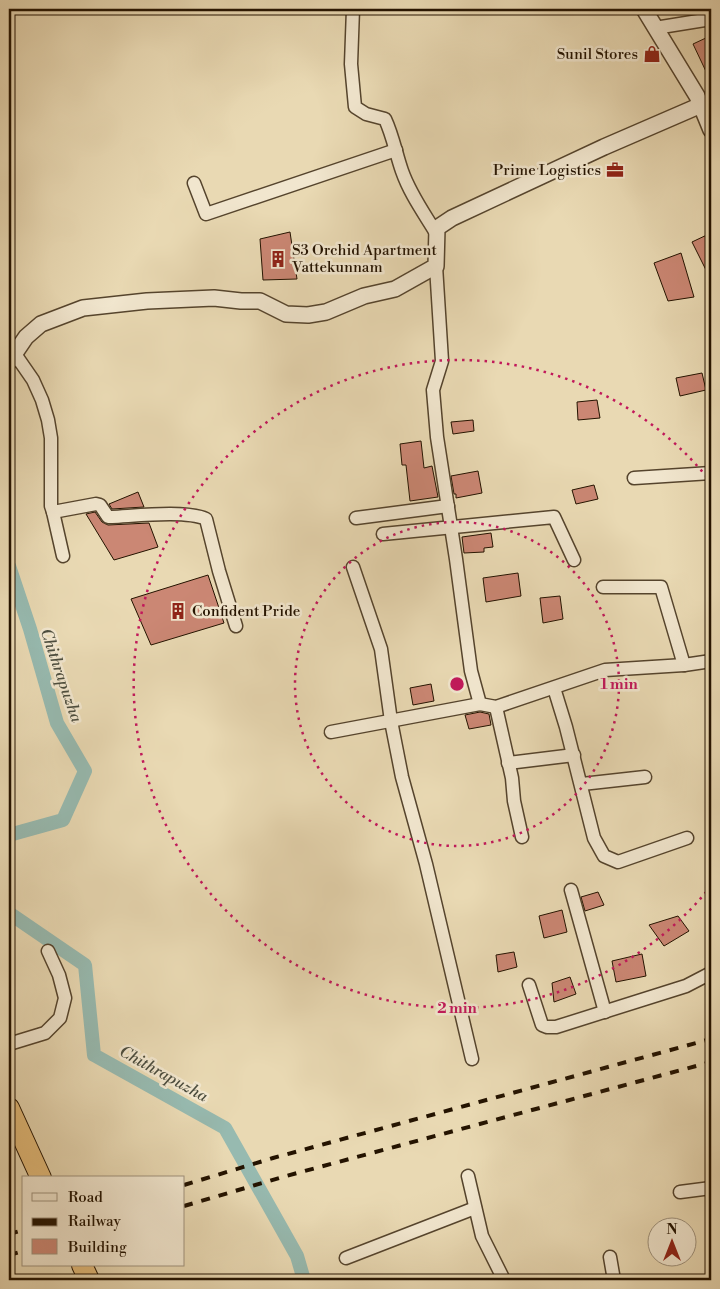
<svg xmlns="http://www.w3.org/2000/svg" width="720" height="1289" viewBox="0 0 720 1289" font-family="'Libre Bodoni',serif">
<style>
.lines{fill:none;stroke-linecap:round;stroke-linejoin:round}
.canal{stroke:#97bab0;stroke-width:14}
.building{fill:#cb8774;stroke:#241300}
.minor-casing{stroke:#55442d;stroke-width:15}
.tertiary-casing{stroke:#55442d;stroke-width:18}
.trunk-casing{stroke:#241300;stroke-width:22}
.minor{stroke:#f1e6ce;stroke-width:12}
.tertiary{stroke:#f1e6ce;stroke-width:15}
.trunk{stroke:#e4bc7a;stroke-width:20}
.rail{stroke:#241300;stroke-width:4;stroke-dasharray:9 9;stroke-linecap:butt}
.ring{fill:none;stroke:#c2185b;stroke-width:2.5;stroke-dasharray:2.5 5}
.labels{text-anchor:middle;stroke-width:5;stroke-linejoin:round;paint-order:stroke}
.poi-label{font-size:15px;fill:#241300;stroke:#f1e6ce;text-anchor:end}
.water-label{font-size:16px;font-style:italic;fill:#4c4d3e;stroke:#f1e6ce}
.centre{fill:#c2185b;stroke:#f1e6ce;stroke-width:2.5}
.ring-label{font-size:15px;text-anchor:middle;font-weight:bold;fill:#c2185b;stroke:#f1e6ce;stroke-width:5;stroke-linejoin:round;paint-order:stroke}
</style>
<rect width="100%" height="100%" fill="#e9d9b3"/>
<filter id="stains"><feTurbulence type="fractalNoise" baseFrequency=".004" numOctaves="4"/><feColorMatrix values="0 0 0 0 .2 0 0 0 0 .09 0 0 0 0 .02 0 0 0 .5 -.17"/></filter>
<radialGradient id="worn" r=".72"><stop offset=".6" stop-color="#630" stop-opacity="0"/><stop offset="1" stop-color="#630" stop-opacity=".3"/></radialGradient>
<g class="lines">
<g class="canal">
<polyline points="9,566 30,629 57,723 85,771 63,820 9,835"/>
<polyline points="9,913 85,965 94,1055 225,1128 297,1256 304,1280"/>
</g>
</g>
<g class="building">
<polygon points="708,37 711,44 711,82 693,44"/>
<polygon points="290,232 297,279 263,280 260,239"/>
<polygon points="711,233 711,280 692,242"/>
<polygon points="681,253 694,297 668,301 654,263"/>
<polygon points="702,373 706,390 680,396 676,378"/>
<polygon points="597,400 600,418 578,420 577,402"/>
<polygon points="473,420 474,431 453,434 451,422"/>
<polygon points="421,441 424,468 432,466 438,497 410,501 406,465 402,465 400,444"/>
<polygon points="478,471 482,493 456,498 456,494 454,494 451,476"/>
<polygon points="594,485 598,499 576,504 572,490"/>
<polygon points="138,492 144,507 112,509 109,504"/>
<polygon points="95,512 102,522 108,525 149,523 158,547 114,560 86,514"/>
<polygon points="491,533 493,547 484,548 484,552 464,553 462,537"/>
<polygon points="518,573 521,596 486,602 483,578"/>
<polygon points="208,575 224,623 151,645 131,599"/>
<polygon points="560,596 563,619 543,623 540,598"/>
<polygon points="431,684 434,701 413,705 410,688"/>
<polygon points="480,712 489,714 491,725 469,729 465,715"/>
<polygon points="598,892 604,905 585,911 581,897"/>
<polygon points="562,910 567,932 544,938 539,916"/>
<polygon points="678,916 689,931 664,946 649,925"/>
<polygon points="514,952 517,967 498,972 496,955"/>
<polygon points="642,954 646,976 616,982 612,961"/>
<polygon points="570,977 576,994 554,1002 552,983"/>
</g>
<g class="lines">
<g class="minor-casing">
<g id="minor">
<path d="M353,9L351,64L355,107L366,114L385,119C393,136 396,154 402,171C410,194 424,213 436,233"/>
<polyline points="655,28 711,19"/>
<polyline points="194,183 206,214 396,150"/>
<polyline points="436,266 442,361 433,390 437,437 456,559 471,671 480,704 496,707 605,670 684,665 711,661"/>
<path d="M15,354L33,380L42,400L48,420L51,438V506L53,512L96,504L100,505L108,517H112C135,516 186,510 206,519L219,571L236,626"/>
<polyline points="634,478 711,473"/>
<polyline points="53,512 63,556"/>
<polyline points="356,518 448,506"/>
<polyline points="383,534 554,517 574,560"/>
<polyline points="353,567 381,649 391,721 402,777 426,864 472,1059"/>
<polyline points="603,587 661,587 684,665"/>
<polyline points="554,688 566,727 594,838 604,856 618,862 687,838"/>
<polyline points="496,707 512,778 514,801 522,837"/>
<polyline points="331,732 480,704"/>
<polyline points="508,763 574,755"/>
<polyline points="582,784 645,777"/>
<polyline points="571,890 605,1012"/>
<polyline points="529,985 542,1025 547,1027 556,1027 686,986 711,973"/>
<polyline points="9,1044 45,1033 60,1018 65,998 59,975 48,951"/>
<polyline points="468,1176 482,1236 504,1280"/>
<polyline points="680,1192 711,1188"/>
<polyline points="610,1257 614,1280"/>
<polyline points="346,1258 475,1208"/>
</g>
</g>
<g class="tertiary-casing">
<g id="tertiary">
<polyline points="644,9 697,96 711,130"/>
<polyline points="9,362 26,337 41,324 83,308 147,301 214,298 241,301 260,301 286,314 308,315 326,312 364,296 395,289 436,266 437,228 452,218 604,147 701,105"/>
</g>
</g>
<g class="trunk-casing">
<g id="trunk">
<polyline points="9,1108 41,1178"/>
<polyline points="82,1265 89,1280"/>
</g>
</g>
<use href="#minor" class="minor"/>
<use href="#tertiary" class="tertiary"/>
<use href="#trunk" class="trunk"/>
<g class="rail">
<polyline points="184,1185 273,1158 711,1039"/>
<polyline points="184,1206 286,1176 711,1062"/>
<polyline points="9,1234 24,1230"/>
<polyline points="9,1255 24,1251"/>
</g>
</g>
<g class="ring">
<circle cx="457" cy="684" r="162"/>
<path d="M711 886A324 324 0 1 1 711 482"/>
</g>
<defs>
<g id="shop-bare" transform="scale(1.35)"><path d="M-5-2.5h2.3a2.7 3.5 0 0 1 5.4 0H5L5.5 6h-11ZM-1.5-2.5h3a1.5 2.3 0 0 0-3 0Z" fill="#8f2418" stroke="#f1e6ce" stroke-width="2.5" paint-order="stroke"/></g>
<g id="office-bare" transform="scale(1.35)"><path d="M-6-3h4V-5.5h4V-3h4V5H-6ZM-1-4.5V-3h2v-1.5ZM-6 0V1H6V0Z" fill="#8f2418" stroke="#f1e6ce" stroke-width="2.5" paint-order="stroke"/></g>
<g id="building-bare" transform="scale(1.35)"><path d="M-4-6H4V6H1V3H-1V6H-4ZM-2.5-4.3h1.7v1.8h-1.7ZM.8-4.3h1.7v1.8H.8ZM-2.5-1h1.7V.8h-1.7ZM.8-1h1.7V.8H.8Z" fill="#8f2418" stroke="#f1e6ce" stroke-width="2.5" paint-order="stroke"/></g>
</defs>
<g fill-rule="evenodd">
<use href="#shop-bare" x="652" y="54"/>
<use href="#office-bare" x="615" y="170"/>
<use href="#building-bare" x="278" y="259"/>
<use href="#building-bare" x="178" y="611"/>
</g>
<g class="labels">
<g class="poi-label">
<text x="638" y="59">Sunil Stores</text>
<text x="601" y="175">Prime Logistics</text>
<text x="292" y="255" text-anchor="start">S3 Orchid Apartment<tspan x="292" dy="17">Vattekunnam</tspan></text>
<text x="192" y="616" text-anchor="start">Confident Pride</text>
</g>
<g class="water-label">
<text transform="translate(62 675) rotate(71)" y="6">Chithrapuzha</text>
<text transform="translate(164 1073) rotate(29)" y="6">Chithrapuzha</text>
</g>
</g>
<circle cx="457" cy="684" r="8" class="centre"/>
<g class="ring-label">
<text x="619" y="689">1 min</text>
<text x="457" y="1013">2 min</text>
</g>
<rect width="720" height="1289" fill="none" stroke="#e9d9b3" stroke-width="30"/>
<rect x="10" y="10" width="700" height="1269" fill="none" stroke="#241300" stroke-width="2.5"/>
<rect x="15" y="15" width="690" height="1259" fill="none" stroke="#241300"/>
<rect x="22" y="1176" width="162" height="90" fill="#f1e6ce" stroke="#9f927c"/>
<rect x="32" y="1193" width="25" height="8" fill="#f1e6ce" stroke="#9f927c"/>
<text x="68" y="1202" font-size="15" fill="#241300">Road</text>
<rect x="32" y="1218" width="25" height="8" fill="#241300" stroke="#9f927c"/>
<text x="68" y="1226" font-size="15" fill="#241300">Railway</text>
<rect x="32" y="1239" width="25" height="15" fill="#cb8774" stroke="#9f927c"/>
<text x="68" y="1252" font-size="15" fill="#241300">Building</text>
<g transform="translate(672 1242)"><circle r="24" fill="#f1e6ce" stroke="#9f927c"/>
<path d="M0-4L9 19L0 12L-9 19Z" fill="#8f2418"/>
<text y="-8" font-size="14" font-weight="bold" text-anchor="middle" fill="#241300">N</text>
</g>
<rect width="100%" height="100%" filter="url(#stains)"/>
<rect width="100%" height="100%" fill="url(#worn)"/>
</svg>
